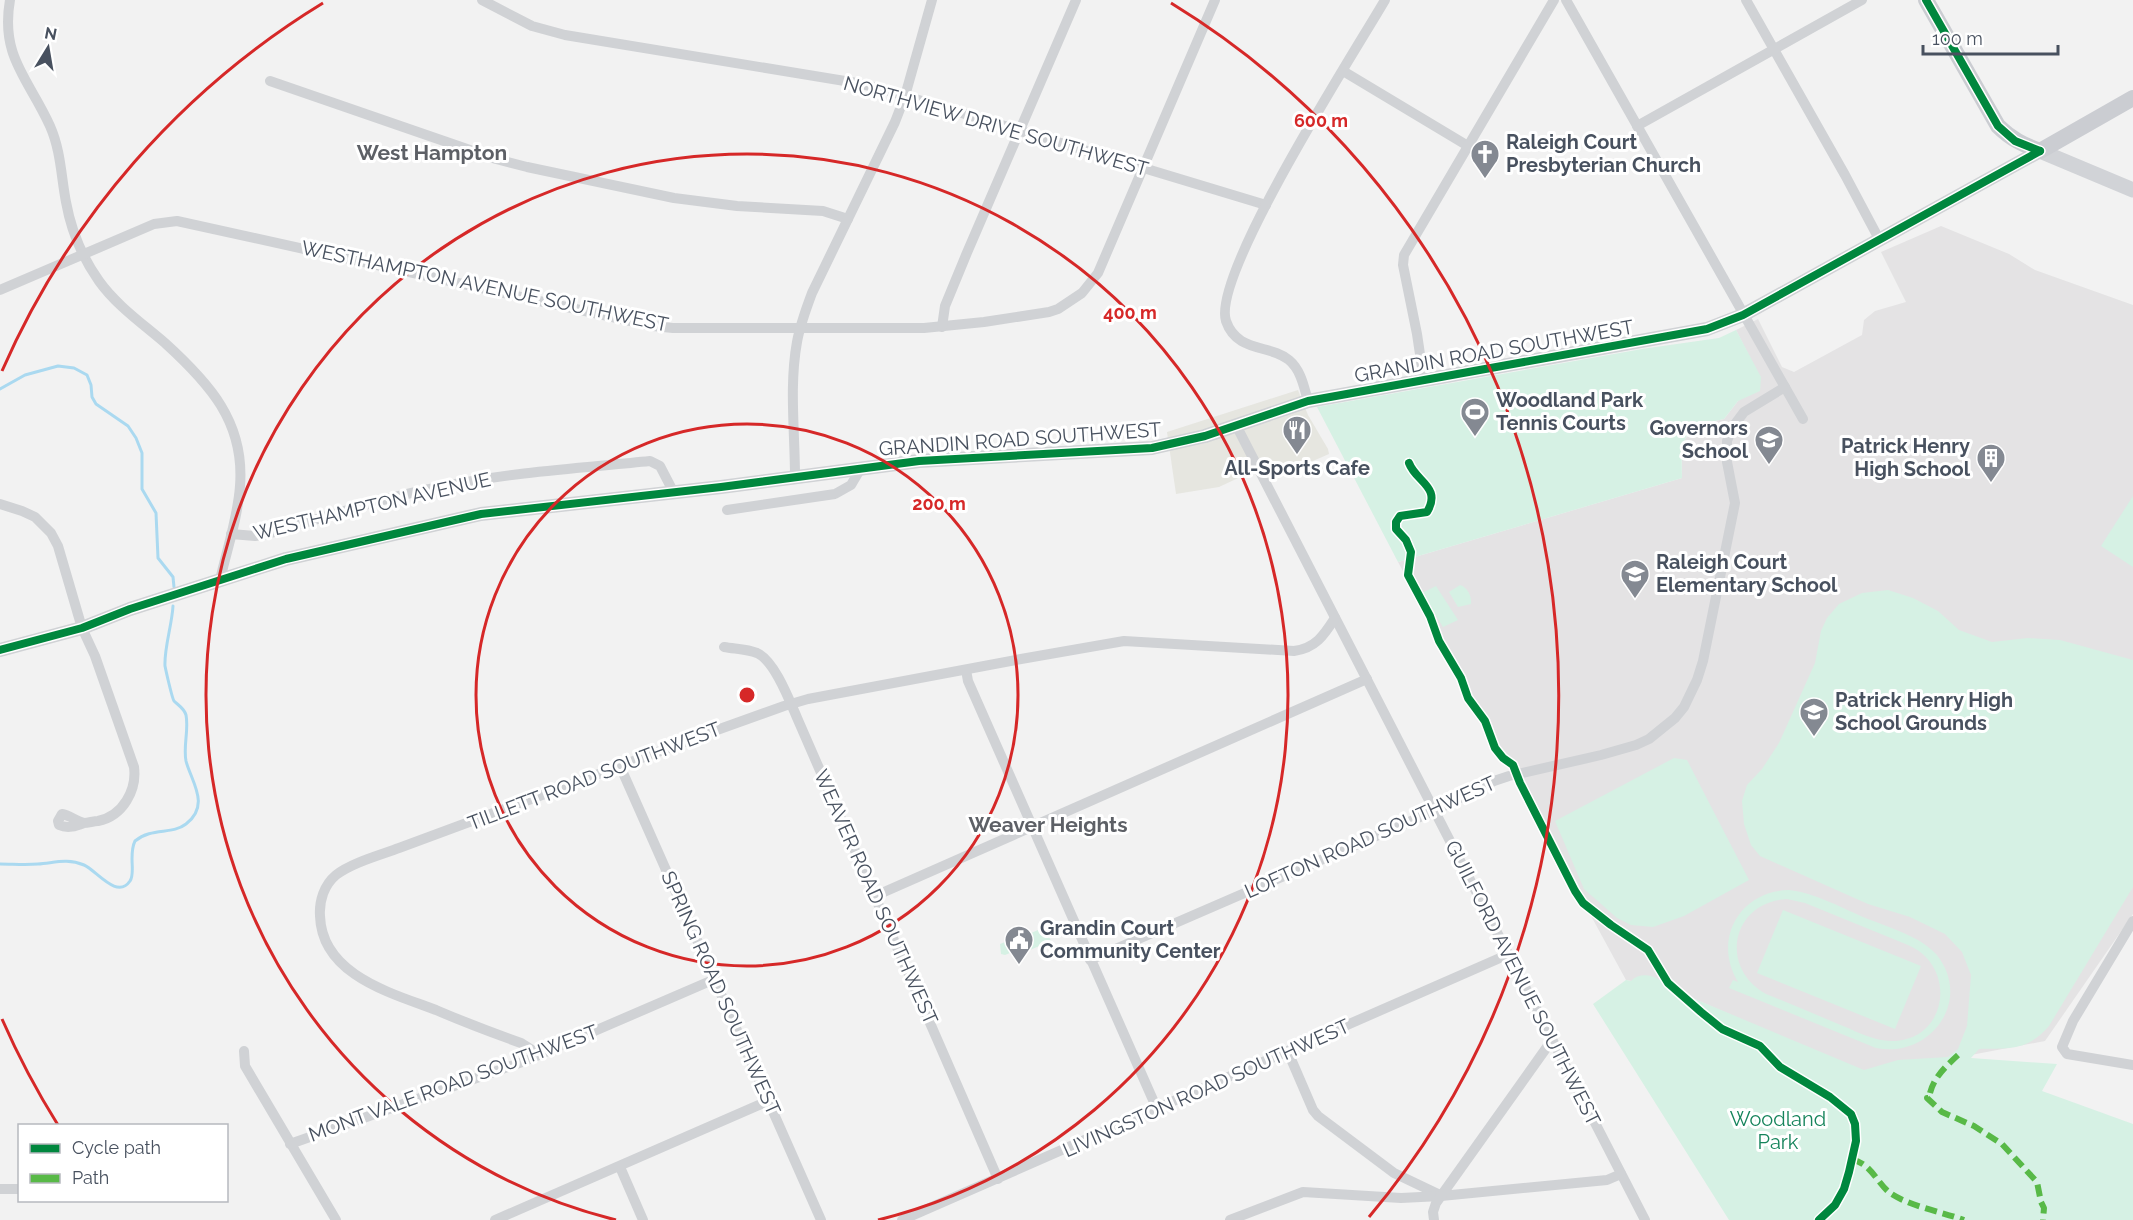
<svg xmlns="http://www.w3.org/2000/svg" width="2133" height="1220" viewBox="0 0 2133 1220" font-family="Raleway,sans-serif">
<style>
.commercial{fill:#e6e6e0}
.education{fill:#e4e3e4}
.green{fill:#d6f1e4;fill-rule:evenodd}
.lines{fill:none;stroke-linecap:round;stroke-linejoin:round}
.stream{stroke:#aad9f0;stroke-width:3}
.minor{stroke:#d0d2d5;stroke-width:10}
.tertiary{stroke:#d0d2d5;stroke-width:14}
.secondary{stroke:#d1d3d7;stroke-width:15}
.primary{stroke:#cbcdd2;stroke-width:16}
.quiet{stroke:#58b947;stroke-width:6;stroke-dasharray:12 6;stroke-linecap:butt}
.cycleway-casing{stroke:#fff;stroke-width:11}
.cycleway{stroke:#00873e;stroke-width:8}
.ring{fill:none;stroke:#d62828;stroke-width:3}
.labels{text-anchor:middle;stroke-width:6;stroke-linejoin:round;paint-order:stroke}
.street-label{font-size:20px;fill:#48515f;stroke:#fff}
.poi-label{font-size:20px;font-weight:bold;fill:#48515f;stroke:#fff;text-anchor:start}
.park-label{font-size:20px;fill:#15845b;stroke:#fff}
.neighbourhood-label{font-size:21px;font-weight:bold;fill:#5d6066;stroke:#fff}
.centre{fill:#d62828;stroke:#fff;stroke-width:3}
.ring-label{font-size:18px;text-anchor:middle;font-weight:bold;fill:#d62828;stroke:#fff;stroke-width:6;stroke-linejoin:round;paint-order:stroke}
</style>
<rect width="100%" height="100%" fill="#f2f2f2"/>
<polygon class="commercial" points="1298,390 1308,415 1328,449 1329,454 1274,478 1266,465 1219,487 1176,494 1167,432"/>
<polygon class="education" points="1941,226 2009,254 2035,270 2133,305 2133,914 2045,1041 1955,1058 1875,1078 1672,989 1626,980 1398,562 1682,478 1682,457 1684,440 1698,425 1724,419 1738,401 1750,358 1736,330 1758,319 1782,367 1794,372 1862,335 1864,320 1875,311 1906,302 1881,252"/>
<g class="green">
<path d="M1736,330L1761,377L1760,391L1738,401L1724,419C1682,428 1681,435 1682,478L1398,562L1317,407L1642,349L1719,338Z"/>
<polygon points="2133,496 2133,567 2101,546"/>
<path d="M1460,585C1467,587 1472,596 1471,604L1458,607L1449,592Z"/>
<polygon points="1436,586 1458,620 1443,627 1422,593"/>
<path d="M1888,590L1913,598L1938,611L1959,630L1992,642L2028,638L2060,640L2133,660V887L2049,1026C2026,1052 2010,1048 1979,1049L1971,1058L2057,1064L2042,1091L2133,1124V1220H1729L1593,1004L1626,980L1631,981C1643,969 1661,978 1671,989L1864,1070L1898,1060L1948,1057L1958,1049L1967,1026L1971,975L1962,952L1945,934L1910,917L1868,904L1760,856L1751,845L1744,824L1742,801L1747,785L1762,769L1779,743L1815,663L1821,631L1827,618L1839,604L1862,593Z"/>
<polygon points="1674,758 1687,760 1749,880 1684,916 1653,927 1631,925 1617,918 1584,889 1555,821"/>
<path d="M1789,890C1815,893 1840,907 1863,917C1881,924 1901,931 1918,940C1925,944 1931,949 1936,954C1974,1000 1930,1059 1876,1048L1729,988L1733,980L1738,982C1712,939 1740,891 1789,890ZM1787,899L1805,903L1908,945C1959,967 1947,1042 1891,1041C1874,1041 1858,1032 1843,1026C1817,1015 1791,1004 1766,994C1718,967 1732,902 1787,899Z"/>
<polygon points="1783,910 1921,966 1895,1029 1757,973"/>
<polygon points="1045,927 1051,941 1030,950 1024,936"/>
<polygon points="1015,938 1020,949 1005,955 1001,954 1000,944"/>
</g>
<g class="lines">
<g class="stream">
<polyline points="0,389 25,375 58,366 74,368 87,375 91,385 92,397 96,404 128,426 136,438 142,453 142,489 156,513 158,558 173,577 174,587"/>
<path d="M0,864C13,864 25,865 38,864C54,863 67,858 84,865C96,870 117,900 130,881C136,873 128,855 135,841C152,827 172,835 186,824C211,805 191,781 186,761C183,746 189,730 186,715C184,708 179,706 174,701C172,698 166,671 165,666C164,648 172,625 173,606"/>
</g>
<g class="minor">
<path d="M10,0C0,57 29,79 50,126C61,151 61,176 66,202C71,230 82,257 99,281C116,305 143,324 165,343C209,383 245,422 240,486C238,517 227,549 220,580"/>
<polyline points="482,0 532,26 565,35 857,83 882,89 1266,205"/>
<polyline points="1566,0 1803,419"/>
<polyline points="1746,0 1845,175 1879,239"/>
<polyline points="1343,71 1468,146"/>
<polyline points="270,81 496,159 527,167 674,198 737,206 823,211 848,219"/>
<polyline points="1637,126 1862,0"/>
<polyline points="0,290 154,224 177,221 653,326 673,328 924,328 984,322 1049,312 1058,309 1082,293 1098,273 1215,0"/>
<polyline points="942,327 945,306 966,255 1076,0"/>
<polyline points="1424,381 1417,334 1403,265 1404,255 1554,0"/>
<path d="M1308,401C1304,387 1301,370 1289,360C1270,344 1237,353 1226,321C1211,275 1356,50 1385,0"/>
<polyline points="1236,425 1645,1220"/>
<path d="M795,477C795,433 789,386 797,342C800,325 806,309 812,293L895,122L905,96L932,0"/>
<path d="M0,504L22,511L35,517L51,533L58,546L82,628L95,656L134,767C137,790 123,816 98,821C94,821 88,823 84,823C76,821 69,815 62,814L58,821L59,825C68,829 76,826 84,823"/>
<polyline points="727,510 835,494 851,485 861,468"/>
<path d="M231,534L255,536L267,534C326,517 384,497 445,486C513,472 581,468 650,461L660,466L674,493"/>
<path d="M724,647C735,649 747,649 757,653C775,661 790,702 798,720L998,1179"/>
<polyline points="966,670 968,681 1157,1109"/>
<polyline points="620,766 821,1220"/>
<polyline points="875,896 1367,679"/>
<polyline points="2133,921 2073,1021 2062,1047 2067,1054 2133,1065"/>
<polyline points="1090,960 1434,811 1494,781 1509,776 1601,755 1636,745 1649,739 1675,718 1684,707 1697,680 1703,661 1735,503 1727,462 1727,441 1732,428 1744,412 1785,387"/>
<polyline points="244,1051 245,1066 336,1220"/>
<polyline points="1288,1052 1313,1110 1318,1116 1394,1173 1438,1194"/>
<path d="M540,1055L521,1043C493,1033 464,1022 436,1010C391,993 322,975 320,916C319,901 324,885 336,875C351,863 380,855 399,848L717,730L784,706L808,699L1021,659L1124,641L1294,651C1316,648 1324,635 1335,618"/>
<polyline points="290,1144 525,1061 715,979"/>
<polyline points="620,1167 643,1220"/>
<polyline points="0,1189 20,1189"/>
<polyline points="495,1220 768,1101"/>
<polyline points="902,1220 1509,954"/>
<polyline points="1230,1220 1303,1192 1401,1198 1441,1196 1607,1180 1621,1174"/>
<polyline points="1434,1220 1433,1212 1436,1203 1552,1040"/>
</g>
<polyline class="tertiary" points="0,650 82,628 130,609 286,559 481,514 721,487 919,461 1152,448 1205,436 1308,401 1707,329 1743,315 2040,151"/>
<polyline class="secondary" points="2040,151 2133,190"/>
<path class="primary" d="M1926,0L1998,126C2011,139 2024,145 2040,151L2133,98"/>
<g class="quiet">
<path d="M1958,1055C1944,1068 1932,1079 1929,1098H1927L1942,1112L1974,1126L2002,1144L2037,1182L2041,1202L2044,1208L2043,1220"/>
<path d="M1852,1160C1870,1162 1877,1183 1890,1193C1909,1206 1942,1212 1964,1220"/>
</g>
<g class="cycleway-casing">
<g id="cycleway">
<polyline points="1926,0 1998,126 2015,141 2040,151"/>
<path d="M1409,463C1416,482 1442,487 1427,512L1400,516L1396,522V529L1406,540L1411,552L1408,575L1430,616L1439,641L1461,678L1468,698L1485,721L1495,748L1503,758L1513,765L1520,783L1575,891L1583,903L1611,925L1648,950L1668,983L1701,1012L1722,1029L1760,1046L1780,1067L1830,1097L1851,1114L1855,1124L1856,1141L1849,1172L1844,1189L1835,1205L1819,1220"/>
<polyline points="0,650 82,628 130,609 286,559 481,514 721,487 919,461 1152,448 1205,436 1308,401 1707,329 1743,315 2040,151"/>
</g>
</g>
<use href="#cycleway" class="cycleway"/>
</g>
<g class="ring">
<circle cx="747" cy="695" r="271"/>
<path d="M616 1220A541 541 0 1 1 878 1220"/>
<path d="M58 1125A812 812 0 0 1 2 1019M2 371A812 812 0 0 1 323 3M1171 3A812 812 0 0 1 1369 1217"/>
</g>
<defs>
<g id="church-pin" transform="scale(1.5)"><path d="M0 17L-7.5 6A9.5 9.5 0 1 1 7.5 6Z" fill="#848992" stroke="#fff"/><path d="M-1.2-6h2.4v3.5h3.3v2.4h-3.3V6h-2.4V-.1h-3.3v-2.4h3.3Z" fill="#fff"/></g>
<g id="stadium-pin" transform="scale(1.5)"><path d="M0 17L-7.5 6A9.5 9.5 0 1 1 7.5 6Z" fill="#848992" stroke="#fff"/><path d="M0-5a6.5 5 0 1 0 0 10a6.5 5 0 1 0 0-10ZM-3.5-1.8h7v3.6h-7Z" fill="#fff"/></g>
<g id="restaurant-pin" transform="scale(1.5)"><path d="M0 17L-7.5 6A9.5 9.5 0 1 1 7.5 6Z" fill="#848992" stroke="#fff"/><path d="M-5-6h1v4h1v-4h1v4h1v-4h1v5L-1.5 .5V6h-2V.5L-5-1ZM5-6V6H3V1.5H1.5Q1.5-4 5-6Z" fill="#fff"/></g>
<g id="school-pin" transform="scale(1.5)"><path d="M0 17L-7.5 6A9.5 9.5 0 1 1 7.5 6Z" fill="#848992" stroke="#fff"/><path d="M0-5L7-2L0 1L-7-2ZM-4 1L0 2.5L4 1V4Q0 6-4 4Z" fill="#fff"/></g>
<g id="building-pin" transform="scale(1.5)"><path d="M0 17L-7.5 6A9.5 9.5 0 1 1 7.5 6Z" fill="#848992" stroke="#fff"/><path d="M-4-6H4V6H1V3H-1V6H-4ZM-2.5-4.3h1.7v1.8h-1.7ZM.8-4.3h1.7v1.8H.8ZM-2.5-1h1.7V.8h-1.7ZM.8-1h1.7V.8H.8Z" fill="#fff"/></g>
<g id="civic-pin" transform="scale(1.5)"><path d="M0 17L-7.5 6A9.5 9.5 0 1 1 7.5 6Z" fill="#848992" stroke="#fff"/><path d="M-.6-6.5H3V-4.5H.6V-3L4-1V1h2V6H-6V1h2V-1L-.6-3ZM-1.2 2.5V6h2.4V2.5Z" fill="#fff"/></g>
</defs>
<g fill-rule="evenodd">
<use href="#church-pin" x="1485" y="154"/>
<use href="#stadium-pin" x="1475" y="412"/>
<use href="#restaurant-pin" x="1297" y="430"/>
<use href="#school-pin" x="1769" y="440"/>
<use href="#building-pin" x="1991" y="458"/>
<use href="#school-pin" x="1635" y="574"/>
<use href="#school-pin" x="1814" y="712"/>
<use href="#civic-pin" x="1019" y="940"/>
</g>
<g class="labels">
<g class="street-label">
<text transform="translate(996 126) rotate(16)" y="7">NORTHVIEW DRIVE SOUTHWEST</text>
<text transform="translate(485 286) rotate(12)" y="7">WESTHAMPTON AVENUE SOUTHWEST</text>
<text transform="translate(1494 351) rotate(-10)" y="7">GRANDIN ROAD SOUTHWEST</text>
<text transform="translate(1020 439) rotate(-4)" y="7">GRANDIN ROAD SOUTHWEST</text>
<text transform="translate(372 506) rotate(-13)" y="7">WESTHAMPTON AVENUE</text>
<text transform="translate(594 776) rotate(-21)" y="7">TILLETT ROAD SOUTHWEST</text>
<text transform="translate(1370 837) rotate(-24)" y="7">LOFTON ROAD SOUTHWEST</text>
<text transform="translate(876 897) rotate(66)" y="7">WEAVER ROAD SOUTHWEST</text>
<text transform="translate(1523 983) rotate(63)" y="7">GUILFORD AVENUE SOUTHWEST</text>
<text transform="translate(721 993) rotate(66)" y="7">SPRING ROAD SOUTHWEST</text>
<text transform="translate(453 1083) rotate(-20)" y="7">MONT VALE ROAD SOUTHWEST</text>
<text transform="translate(1206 1088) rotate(-24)" y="7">LIVINGSTON ROAD SOUTHWEST</text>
</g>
<g class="poi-label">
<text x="1506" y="149">Raleigh Court<tspan x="1506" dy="23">Presbyterian Church</tspan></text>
<text x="1496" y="407">Woodland Park<tspan x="1496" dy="23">Tennis Courts</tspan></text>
<text x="1748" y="435" text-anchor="end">Governors<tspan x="1748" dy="23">School</tspan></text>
<text x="1970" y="453" text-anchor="end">Patrick Henry<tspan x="1970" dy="23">High School</tspan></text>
<text x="1297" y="475" text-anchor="middle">All-Sports Cafe</text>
<text x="1656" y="569">Raleigh Court<tspan x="1656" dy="23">Elementary School</tspan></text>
<text x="1835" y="707">Patrick Henry High<tspan x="1835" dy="23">School Grounds</tspan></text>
<text x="1040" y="935">Grandin Court<tspan x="1040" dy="23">Community Center</tspan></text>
</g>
<g class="park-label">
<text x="1778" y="1126">Woodland<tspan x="1778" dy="23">Park</tspan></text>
</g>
<g class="neighbourhood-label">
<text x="432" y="160">West Hampton</text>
<text x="1048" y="832">Weaver Heights</text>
</g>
</g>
<circle cx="747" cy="695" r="9" class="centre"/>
<g class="ring-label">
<text x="1321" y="127">600 m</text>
<text x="1130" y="319">400 m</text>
<text x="939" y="510">200 m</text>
</g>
<rect x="18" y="1124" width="210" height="78" fill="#ffffff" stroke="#b6b9bf" stroke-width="1.5"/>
<rect x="30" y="1144" width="30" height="9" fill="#00873e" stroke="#b6b9bf" stroke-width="1.5"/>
<text x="72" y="1154" font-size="18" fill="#48515f">Cycle path</text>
<rect x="30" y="1174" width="30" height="9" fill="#58b947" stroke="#b6b9bf" stroke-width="1.5"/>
<text x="72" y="1184" font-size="18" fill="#48515f">Path</text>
<g transform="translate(48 48) rotate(11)" stroke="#ffffff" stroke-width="4.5" paint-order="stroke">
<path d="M0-4.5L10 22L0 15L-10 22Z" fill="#48515f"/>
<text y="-9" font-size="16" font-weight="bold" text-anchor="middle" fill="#48515f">N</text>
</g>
<path d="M1923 45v9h135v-9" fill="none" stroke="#48515f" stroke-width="3"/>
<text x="1932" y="45" font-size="18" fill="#48515f" stroke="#ffffff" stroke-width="4.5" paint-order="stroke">100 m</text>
</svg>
